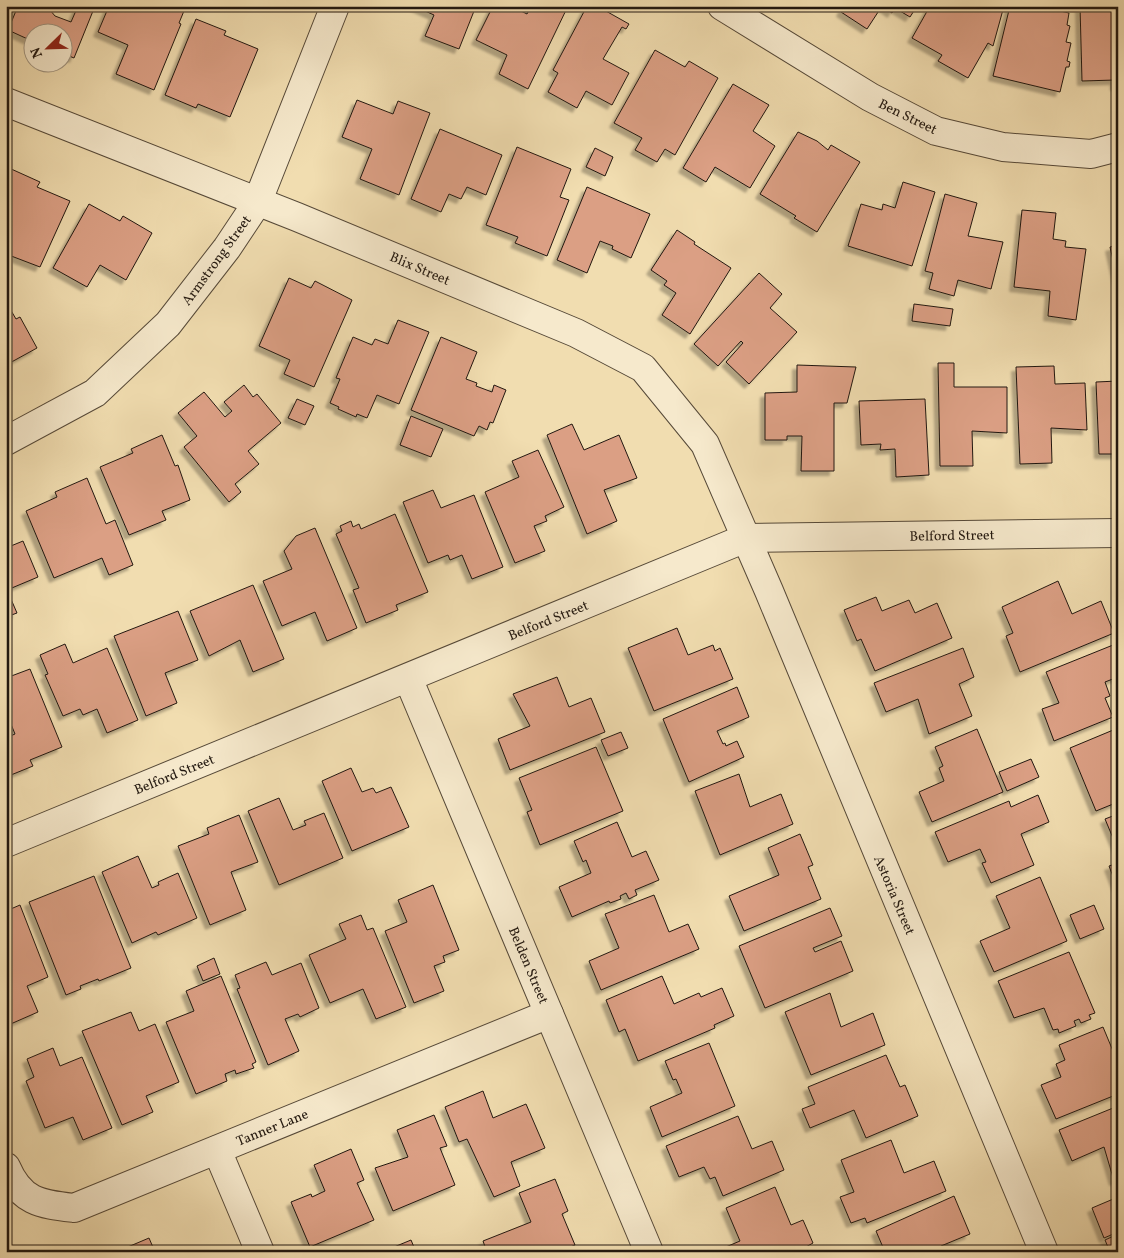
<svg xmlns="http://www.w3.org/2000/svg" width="1124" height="1258" viewBox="0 0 1124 1258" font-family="Vollkorn,serif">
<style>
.building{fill:#db9f84;stroke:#221810;filter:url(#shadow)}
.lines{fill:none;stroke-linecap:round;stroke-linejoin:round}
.minor-casing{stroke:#564938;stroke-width:30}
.minor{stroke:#f6e9cc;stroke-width:28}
.labels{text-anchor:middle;stroke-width:4.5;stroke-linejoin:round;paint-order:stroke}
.street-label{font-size:14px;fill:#221810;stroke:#f6e9cc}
</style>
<defs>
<filter id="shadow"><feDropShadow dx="-4.5" dy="4.5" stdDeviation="1" flood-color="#0004"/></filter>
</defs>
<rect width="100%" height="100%" fill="#f1ddb0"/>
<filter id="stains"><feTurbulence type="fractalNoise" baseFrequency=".004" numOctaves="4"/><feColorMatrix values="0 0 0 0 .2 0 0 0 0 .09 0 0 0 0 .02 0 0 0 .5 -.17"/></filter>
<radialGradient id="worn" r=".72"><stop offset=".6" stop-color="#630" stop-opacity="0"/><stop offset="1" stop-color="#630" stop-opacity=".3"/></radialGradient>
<g class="building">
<polygon points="18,6 52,6 50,10 55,16 71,22 78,6 95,6 74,58 62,53 62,32 32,32 32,41 8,30"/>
<polygon points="109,6 139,6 150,11 152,6 186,6 179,23 181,24 154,90 116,74 128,45 98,32"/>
<polygon points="414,6 476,6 459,49 425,36 434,15"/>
<polygon points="493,6 516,6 515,8 527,14 531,6 568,6 528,89 499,74 507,55 476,40"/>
<polygon points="587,6 597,6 629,24 626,29 622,27 603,59 629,73 612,105 586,91 577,108 548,92 558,73 553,70"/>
<polygon points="844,6 882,6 867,29 841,12"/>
<polygon points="882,6 917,6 910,17 895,8 892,13"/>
<polygon points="930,6 1004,6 993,46 988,43 968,78 938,61 942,55 912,38"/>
<polygon points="1010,6 1038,6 1069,13 1067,25 1070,26 1066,42 1071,43 1067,61 1070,62 1069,67 1066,67 1060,92 993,76"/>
<polygon points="1080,6 1118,6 1118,86 1115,86 1115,80 1082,81"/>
<polygon points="196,19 226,31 224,35 258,49 230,117 198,104 196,108 165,95"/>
<polygon points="655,50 685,67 689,61 718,78 675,155 665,149 657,162 635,150 642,138 614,123"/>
<polygon points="733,84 769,105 753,131 775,146 750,188 715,167 706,182 683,168"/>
<polygon points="357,100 393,114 398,101 430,113 399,195 360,179 372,149 342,137"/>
<polygon points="440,129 502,155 486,195 467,187 461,199 449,194 441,212 411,199"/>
<polygon points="798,132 817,141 828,150 831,145 860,162 817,232 794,218 796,216 760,194"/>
<polygon points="517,147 571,169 560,197 569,200 547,256 515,243 518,237 486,225"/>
<polygon points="595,148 613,157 605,176 586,167"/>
<polygon points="9,168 40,182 37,187 70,201 40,267 6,254 6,174"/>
<polygon points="903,182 935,192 912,266 848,246 861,204 882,210 883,204 895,208"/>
<polygon points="587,187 650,214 631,258 612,249 613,246 600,241 587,273 557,260"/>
<polygon points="945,194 977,203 968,236 1003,242 991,289 958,280 954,296 929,289 933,273 925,271"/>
<polygon points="89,204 120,221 123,216 152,233 126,280 100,265 87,287 53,268"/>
<polygon points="1022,210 1056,213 1053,239 1066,241 1065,247 1086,249 1076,320 1048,316 1050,291 1014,287"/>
<polygon points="677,230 695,242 694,244 731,268 690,334 662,315 676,293 664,285 667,281 651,270"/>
<polygon points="1118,245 1118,282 1110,247"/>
<polygon points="759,273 782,294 770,308 797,332 749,384 726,362 743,343 741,341 718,366 694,344"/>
<polygon points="289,278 311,288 315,281 352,300 314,387 284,374 290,360 259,346"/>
<polygon points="6,302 16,319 20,317 37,348 6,365"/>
<polygon points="914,304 953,309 950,326 912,321"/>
<polygon points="398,320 429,332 399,404 377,395 367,418 357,414 356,417 338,409 339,407 330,403 340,379 336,378 353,337 372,345 375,339 388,344"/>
<polygon points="441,337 477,352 466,379 477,383 476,386 492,392 494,385 506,390 493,423 490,422 487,430 479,426 474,436 411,410"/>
<polygon points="938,363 954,363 954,387 1007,387 1007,433 972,431 973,466 940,466"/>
<polygon points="797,365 856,367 847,403 834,403 834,471 801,471 802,436 787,436 787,440 765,440 765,393 797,392"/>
<polygon points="1054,366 1055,384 1085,383 1087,430 1051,428 1052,463 1020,464 1016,367"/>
<polygon points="1118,381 1118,454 1099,454 1096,382"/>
<polygon points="244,385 253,397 257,394 281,423 248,451 259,464 235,484 241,492 229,502 184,447 197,436 178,413 204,392 225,417 232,411 224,402"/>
<polygon points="297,399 314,406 305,425 288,418"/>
<polygon points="925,399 929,475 896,477 895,449 880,450 881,444 861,445 859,401"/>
<polygon points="411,416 443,429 431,457 400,445"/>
<polygon points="572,424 584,450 619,435 637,478 604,490 617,521 587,534 547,435"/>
<polygon points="162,435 175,466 178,465 190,500 162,511 166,520 129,535 100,467 133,453 131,449"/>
<polygon points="538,450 564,507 545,516 547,521 534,526 545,551 515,563 485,492 519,477 512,461"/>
<polygon points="87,478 106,524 115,520 133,565 109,575 102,558 54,578 26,511 57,497 55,492"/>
<polygon points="433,490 441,508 474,495 503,567 472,579 462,555 450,560 448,555 428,563 403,502"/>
<polygon points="395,514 428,592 396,605 398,610 366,623 353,590 359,588 336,534 342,531 340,526 351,521 353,527 359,524 361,529"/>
<polygon points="315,528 357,628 327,641 315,612 282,626 263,581 292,569 284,551 296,536"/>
<polygon points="23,541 38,577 7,590 17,613 6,617 6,548"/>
<polygon points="1058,581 1072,614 1101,601 1114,633 1020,672 1006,636 1013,633 1002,607"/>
<polygon points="253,585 284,659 253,672 240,640 209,656 190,611"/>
<polygon points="876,597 882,611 909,600 915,613 937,603 952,638 875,671 861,639 857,641 844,610"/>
<polygon points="178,611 198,660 165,673 177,703 146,716 114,636"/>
<polygon points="677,628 688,655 713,645 715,651 720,648 733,679 654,711 628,648"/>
<polygon points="1118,643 1118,677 1105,682 1110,696 1105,698 1113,717 1054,741 1042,709 1059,703 1046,672"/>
<polygon points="65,644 73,663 107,648 138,720 107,733 97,709 83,715 80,709 63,716 45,675 48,674 40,655"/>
<polygon points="963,648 974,677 959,684 972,716 929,734 918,699 886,712 874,683"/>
<polygon points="30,669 62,747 30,760 33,766 6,777 6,738 15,734 6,712 6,678"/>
<polygon points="557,677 569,707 591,698 605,732 510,770 498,739 530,726 513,694"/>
<polygon points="737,687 749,717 717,731 723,744 725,743 726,746 737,741 744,757 689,782 663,719"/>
<polygon points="1118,728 1118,802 1096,811 1070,748"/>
<polygon points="977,729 1003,792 932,822 919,792 944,781 939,768 943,766 935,747"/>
<polygon points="621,732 628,748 608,756 601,740"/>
<polygon points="596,747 623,811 540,845 527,812 532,810 519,778"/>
<polygon points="1031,759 1039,777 1007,791 999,772"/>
<polygon points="351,768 362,792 373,788 376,793 391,787 409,827 352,851 322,781"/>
<polygon points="739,774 750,807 781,794 793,824 720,855 695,791"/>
<polygon points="1038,795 1049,822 1021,834 1034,865 991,883 982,863 986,862 980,849 948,862 935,832 1009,801 1011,807"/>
<polygon points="279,798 293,830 306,825 304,821 324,813 343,858 279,885 248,811"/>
<polygon points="1118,814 1118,850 1105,819"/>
<polygon points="239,815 258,862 231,872 246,910 210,925 178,846 209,834 207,828"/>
<polygon points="617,822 632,857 646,851 659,880 635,890 637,895 629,899 626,893 620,896 621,899 610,903 609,901 572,917 559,887 591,873 586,860 583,862 574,841"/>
<polygon points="800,834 813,865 808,867 821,899 744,931 729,896 779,875 768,848"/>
<polygon points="138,856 152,888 159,885 158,882 178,873 197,918 158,935 156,932 132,943 102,872"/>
<polygon points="1118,863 1118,887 1117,887 1109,866"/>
<polygon points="94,876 131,968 99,981 98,979 80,986 81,989 66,995 29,902"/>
<polygon points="1040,877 1067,941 994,972 980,941 1010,928 996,896"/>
<polygon points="433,885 459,950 443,956 445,962 434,966 444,991 414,1003 385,931 407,922 398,900"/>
<polygon points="654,895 669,932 688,924 699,949 601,990 589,961 619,948 605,914"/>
<polygon points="20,905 48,977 27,986 38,1012 6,1026 6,911"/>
<polygon points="1094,905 1104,929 1080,939 1070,915"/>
<polygon points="830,908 842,936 813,948 815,952 841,941 853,971 765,1008 739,946"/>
<polygon points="361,915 367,930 373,928 406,1007 376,1019 363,989 330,1003 309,955 346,939 339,924"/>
<polygon points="1069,952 1095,1013 1089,1015 1091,1019 1081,1023 1079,1019 1074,1021 1076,1026 1059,1033 1058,1029 1053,1030 1044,1008 1014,1018 998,981"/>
<polygon points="214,958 220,974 203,981 197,966"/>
<polygon points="266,962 272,975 301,963 319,1008 300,1017 298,1014 285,1019 299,1051 268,1065 237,989 240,988 235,975"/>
<polygon points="221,976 256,1062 252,1064 254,1068 236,1074 235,1070 225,1074 227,1081 196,1094 166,1022 194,1011 186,991"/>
<polygon points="662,976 674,1004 699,993 701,997 722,988 734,1016 714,1025 715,1028 638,1061 625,1029 619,1032 606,1000"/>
<polygon points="830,993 841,1027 873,1013 885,1045 811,1075 785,1012"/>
<polygon points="131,1012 139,1031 155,1024 179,1082 146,1096 153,1112 122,1125 82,1031"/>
<polygon points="1103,1027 1118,1063 1118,1094 1056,1119 1041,1085 1061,1077 1056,1064 1065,1060 1059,1045"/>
<polygon points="709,1043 735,1106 662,1137 650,1107 682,1093 676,1079 673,1080 665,1061"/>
<polygon points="53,1048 60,1066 82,1057 112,1128 83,1140 73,1117 45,1128 26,1081 34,1077 27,1059"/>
<polygon points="886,1055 900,1087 905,1085 918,1116 866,1138 854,1110 810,1128 802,1109 815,1104 808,1087"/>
<polygon points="483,1091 493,1118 526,1104 545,1148 511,1162 520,1186 494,1197 467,1139 459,1142 445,1107"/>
<polygon points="1118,1106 1118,1180 1114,1181 1104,1147 1072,1161 1059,1130"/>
<polygon points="434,1115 447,1146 440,1148 455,1185 393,1211 375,1168 408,1157 397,1130"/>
<polygon points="738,1116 752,1149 772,1141 784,1170 723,1196 715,1177 710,1179 704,1167 679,1177 666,1146"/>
<polygon points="891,1140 904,1173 934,1161 946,1191 867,1223 865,1218 851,1223 840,1197 854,1192 841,1160"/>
<polygon points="351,1149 364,1180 357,1183 374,1220 310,1247 291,1202 311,1194 312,1197 325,1191 314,1165"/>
<polygon points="555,1179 568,1211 562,1214 575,1245 559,1252 487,1252 483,1241 531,1222 519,1193"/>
<polygon points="775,1187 791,1225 803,1220 813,1243 797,1252 714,1252 740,1241 726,1208"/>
<polygon points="954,1196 970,1234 941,1246 943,1248 935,1252 885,1252 876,1231"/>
<polygon points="1118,1197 1118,1232 1104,1238 1092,1208"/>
<polygon points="1118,1234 1118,1252 1110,1252 1105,1240"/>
<polygon points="149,1238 155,1252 116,1252"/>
<polygon points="411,1240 416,1252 382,1252"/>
</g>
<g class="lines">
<g class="minor-casing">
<g id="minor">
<polyline points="722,6 870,97 936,131 1003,147 1091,154 1118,147"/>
<polyline points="6,102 297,217 576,333 643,368 705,444 769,591 1044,1252"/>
<polyline points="6,441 95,393 168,324 227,248 257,203 335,6"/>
<polyline points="408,678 649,1252"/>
<polyline points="6,843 746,538 1118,533"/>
<polyline points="217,1150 260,1252"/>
<path d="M6,1167C21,1202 40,1204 74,1208L549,1014"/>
</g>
</g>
<use href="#minor" class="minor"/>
</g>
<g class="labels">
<g class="street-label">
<text transform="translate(908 116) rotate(26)" y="5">Ben Street</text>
<text transform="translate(216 260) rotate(-54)" y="5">Armstrong Street</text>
<text transform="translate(420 268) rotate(23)" y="5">Blix Street</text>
<text transform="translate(952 535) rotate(-1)" y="5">Belford Street</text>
<text transform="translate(548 620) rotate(-22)" y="5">Belford Street</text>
<text transform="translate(174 774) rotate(-22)" y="5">Belford Street</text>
<text transform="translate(895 895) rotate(67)" y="5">Astoria Street</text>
<text transform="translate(529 965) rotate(67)" y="5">Belden Street</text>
<text transform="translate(272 1127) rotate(-22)" y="5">Tanner Lane</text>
</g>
</g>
<rect width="1124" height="1258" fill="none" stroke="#f1ddb0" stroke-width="25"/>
<rect x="8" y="8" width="1109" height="1243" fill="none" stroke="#221810" stroke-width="2.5"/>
<rect x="12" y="12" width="1099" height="1233" fill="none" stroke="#221810"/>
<g transform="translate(48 48) rotate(247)"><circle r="24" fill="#f6e9cc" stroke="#a19581"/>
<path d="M0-4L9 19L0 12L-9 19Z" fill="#8f2418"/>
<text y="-8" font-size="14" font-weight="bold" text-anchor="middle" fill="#221810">N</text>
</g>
<rect width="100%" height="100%" filter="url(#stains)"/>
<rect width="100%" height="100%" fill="url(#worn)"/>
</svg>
